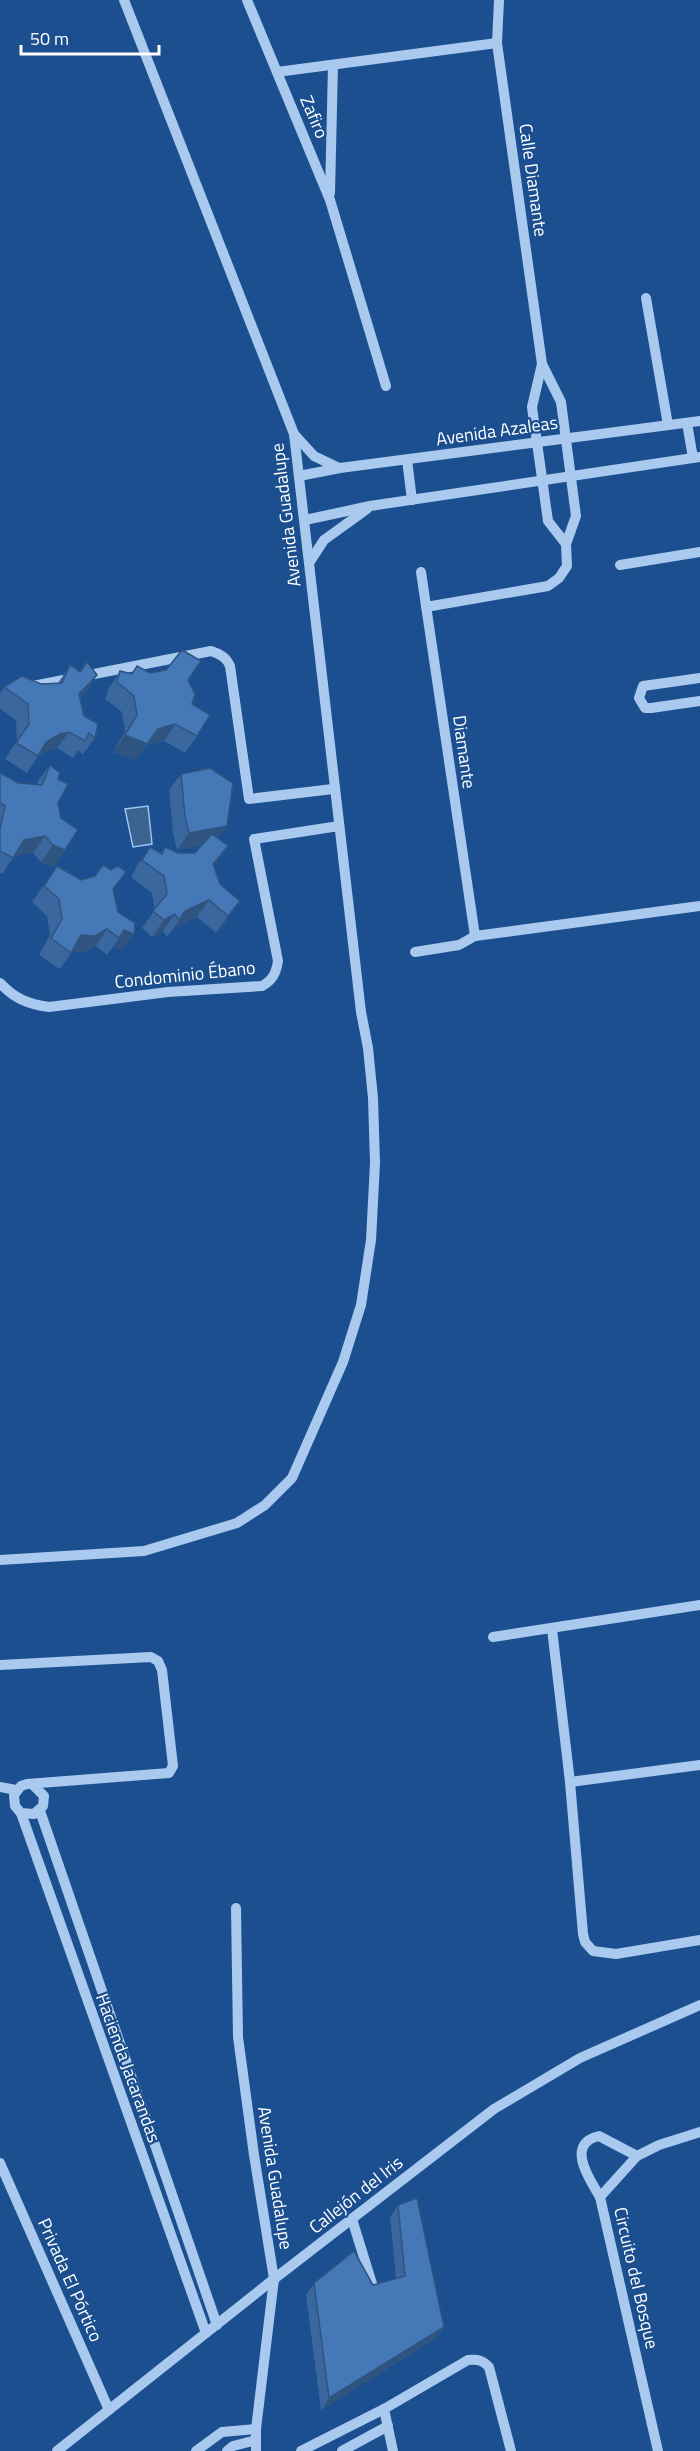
<svg xmlns="http://www.w3.org/2000/svg" width="700" height="2451" viewBox="0 0 700 2451" font-family="'Titillium Web',sans-serif">
<style>
.water{fill:#3c6290;stroke:#9cc4f0;stroke-width:1.5}
.lines{fill:none;stroke-linecap:round;stroke-linejoin:round}
.minor{stroke:#a9c9ee;stroke-width:10}
.wall{fill:#3a679d}
.shaded-wall{fill:#305480}
.building{fill:#4478b7;stroke:#305480;stroke-width:1.5}
.labels{text-anchor:middle;stroke-width:4.5;stroke-linejoin:round;paint-order:stroke}
.street-label{font-size:18px;fill:#fff;stroke:#1b4f8f}
</style>
<rect width="100%" height="100%" fill="#1b4f8f"/>
<polygon class="water" points="148,806 152,844 133,847 125,809"/>
<g class="lines">
<g class="minor">
<polyline points="247,0 330,200 386,386"/>
<polyline points="277,72 497,43"/>
<polyline points="330,193 333,65"/>
<polyline points="646,298 668,425"/>
<polyline points="542,364 532,407 548,521 566,544"/>
<polyline points="687,423 693,458"/>
<polyline points="294,434 314,456 339,468"/>
<polyline points="407,460 412,500"/>
<polyline points="299,476 340,468 700,421"/>
<polyline points="305,520 370,506 700,457"/>
<polyline points="309,563 324,540 367,509"/>
<polyline points="620,565 700,552"/>
<polyline points="421,572 475,936"/>
<polyline points="426,607 548,586 559,578 567,566 566,544 576,516 561,402 542,364 497,43 499,0"/>
<polyline points="700,678 643,686 639,698 645,708 651,708 700,701"/>
<path d="M28,687L211,651C220,654 226,657 230,666L249,799L333,789"/>
<polyline points="415,952 459,945 475,936 700,906"/>
<path d="M0,983C15,999 28,1004 49,1007L168,992L262,986C273,980 276,973 278,961L254,839L339,826"/>
<polyline points="0,1560 144,1551 237,1523 265,1505 292,1478 343,1362 361,1305 371,1240 375,1163 373,1098 368,1048 361,1012 294,434 124,0"/>
<polyline points="552,1629 570,1782 583,1934 585,1942 593,1951 616,1954 700,1940"/>
<polyline points="493,1637 700,1605"/>
<polyline points="0,1665 151,1657 158,1661 162,1670 173,1766 169,1773 27,1784 21,1786 14,1795 15,1806 21,1813 34,1814 43,1806 44,1796 33,1785"/>
<polyline points="570,1782 700,1765"/>
<polyline points="0,1787 16,1790"/>
<polyline points="40,1811 217,2325"/>
<polyline points="21,1813 206,2333"/>
<polyline points="236,1908 238,2037 254,2155 274,2279 256,2429 256,2451"/>
<polyline points="0,2163 109,2410"/>
<path d="M600,2197C591,2181 564,2144 599,2136L637,2156"/>
<polyline points="352,2219 373,2287"/>
<polyline points="384,2409 393,2451"/>
<polyline points="57,2451 274,2279 494,2109 580,2058 700,2005"/>
<polyline points="196,2451 222,2432 256,2429"/>
<polyline points="227,2451 233,2446 256,2440"/>
<path d="M301,2451L384,2409L468,2360C478,2359 482,2360 489,2367L511,2451"/>
<polyline points="342,2451 388,2426"/>
<polyline points="658,2451 600,2197 637,2156 659,2145 700,2132"/>
</g>
</g>
<g class="wall">
<polygon points="70,665 79,672 97,675 86,692 80,698 84,716 95,738 83,754 78,750 73,758 57,748 48,751 38,756 27,773 5,759 17,741 16,720 0,709 0,693 4,687 58,683"/>
<polygon points="120,671 132,674 150,673 188,680 197,736 185,753 164,741 146,745 136,760 113,752 125,732 122,712 105,699 109,688"/>
<polygon points="50,765 58,779 58,803 65,850 54,867 41,862 33,853 14,856 2,874 0,873 0,773 18,783 37,785 38,781"/>
<polygon points="181,774 227,826 218,838 217,863 214,866 228,918 216,933 197,917 174,928 167,937 163,931 152,937 142,928 155,910 152,893 131,877 138,864 150,847 161,853 165,847 178,853 195,853 202,845 177,850 173,833 169,790"/>
<polygon points="57,866 81,880 113,890 122,950 113,947 107,955 96,946 84,952 72,952 60,969 39,955 50,935 47,916 32,902"/>
<polygon points="398,2205 444,2327 435,2339 321,2410 306,2295 314,2283 373,2285 396,2279 390,2217"/>
</g>
<g class="shaded-wall">
<polygon points="97,675 86,692 67,711 79,694"/>
<polygon points="175,724 164,741 146,745 136,760 113,752 125,735"/>
<polygon points="69,732 57,748 48,751 38,756 46,742 60,734"/>
<polygon points="227,826 215,843 177,850 189,833"/>
<polygon points="45,836 33,853 13,857 24,840"/>
<polygon points="53,845 65,850 54,867 41,862"/>
<polygon points="228,846 217,863 201,880 213,864"/>
<polygon points="209,900 197,917 174,928 185,911"/>
<polygon points="240,901 228,918 216,933 228,916"/>
<polygon points="175,914 163,931 152,937 164,920"/>
<polygon points="107,929 96,946 84,952 69,952 81,935"/>
<polygon points="124,930 134,934 122,950 113,947"/>
<polygon points="444,2327 435,2339 321,2410 329,2398"/>
</g>
<g class="building">
<polygon points="182,650 201,661 188,680 195,694 192,704 210,715 197,736 175,724 158,729 147,744 125,735 137,715 134,696 117,682 120,671 132,674 137,666 150,673 166,670"/>
<polygon points="87,662 97,675 79,694 84,716 98,724 95,738 89,733 85,741 69,732 60,734 46,742 38,756 16,743 29,724 28,704 4,687 22,676 41,684 62,683 70,665 80,672"/>
<polygon points="50,765 60,773 58,779 68,784 58,803 61,818 78,830 65,850 53,845 45,836 24,840 13,858 0,851 0,829 5,806 0,803 0,773 18,783 42,785"/>
<polygon points="210,768 233,783 227,826 189,833 185,816 181,774"/>
<polygon points="212,834 228,846 213,864 220,884 240,901 228,916 209,900 185,911 179,920 175,914 164,920 153,911 167,894 164,876 142,860 150,847 162,854 165,847 178,853 195,853"/>
<polygon points="103,865 111,870 118,866 126,872 113,889 118,912 135,923 134,934 124,930 119,938 107,929 95,936 81,935 71,953 51,938 62,919 59,899 44,886 57,866 81,880 95,876"/>
<polygon points="417,2198 444,2327 329,2398 314,2283 354,2251 373,2285 405,2276 398,2205"/>
</g>
<g class="labels">
<g class="street-label">
<text transform="translate(314 117) rotate(67)" y="6">Zafiro</text>
<text transform="translate(533 180) rotate(82)" y="6">Calle Diamante</text>
<text transform="translate(497 431) rotate(-8)" y="6">Avenida Azaleas</text>
<text transform="translate(286 515) rotate(-97)" y="6">Avenida Guadalupe</text>
<text transform="translate(464 752) rotate(82)" y="6">Diamante</text>
<text transform="translate(185 975) rotate(-6)" y="6">Condominio Ébano</text>
<text transform="translate(128 2068) rotate(70)" y="6">Hacienda Jacarandas</text>
<text transform="translate(275 2178) rotate(81)" y="6">Avenida Guadalupe</text>
<text transform="translate(356 2195) rotate(-38)" y="6">Callejón del Iris</text>
<text transform="translate(636 2278) rotate(77)" y="6">Circuito del Bosque</text>
<text transform="translate(70 2280) rotate(66)" y="6">Privada El Pórtico</text>
</g>
</g>
<path d="M21 45v9h138v-9" fill="none" stroke="#ffffff" stroke-width="3"/>
<text x="30" y="45" font-size="18" fill="#ffffff" stroke="#1b4f8f" stroke-width="4.5" paint-order="stroke">50 m</text>
</svg>
